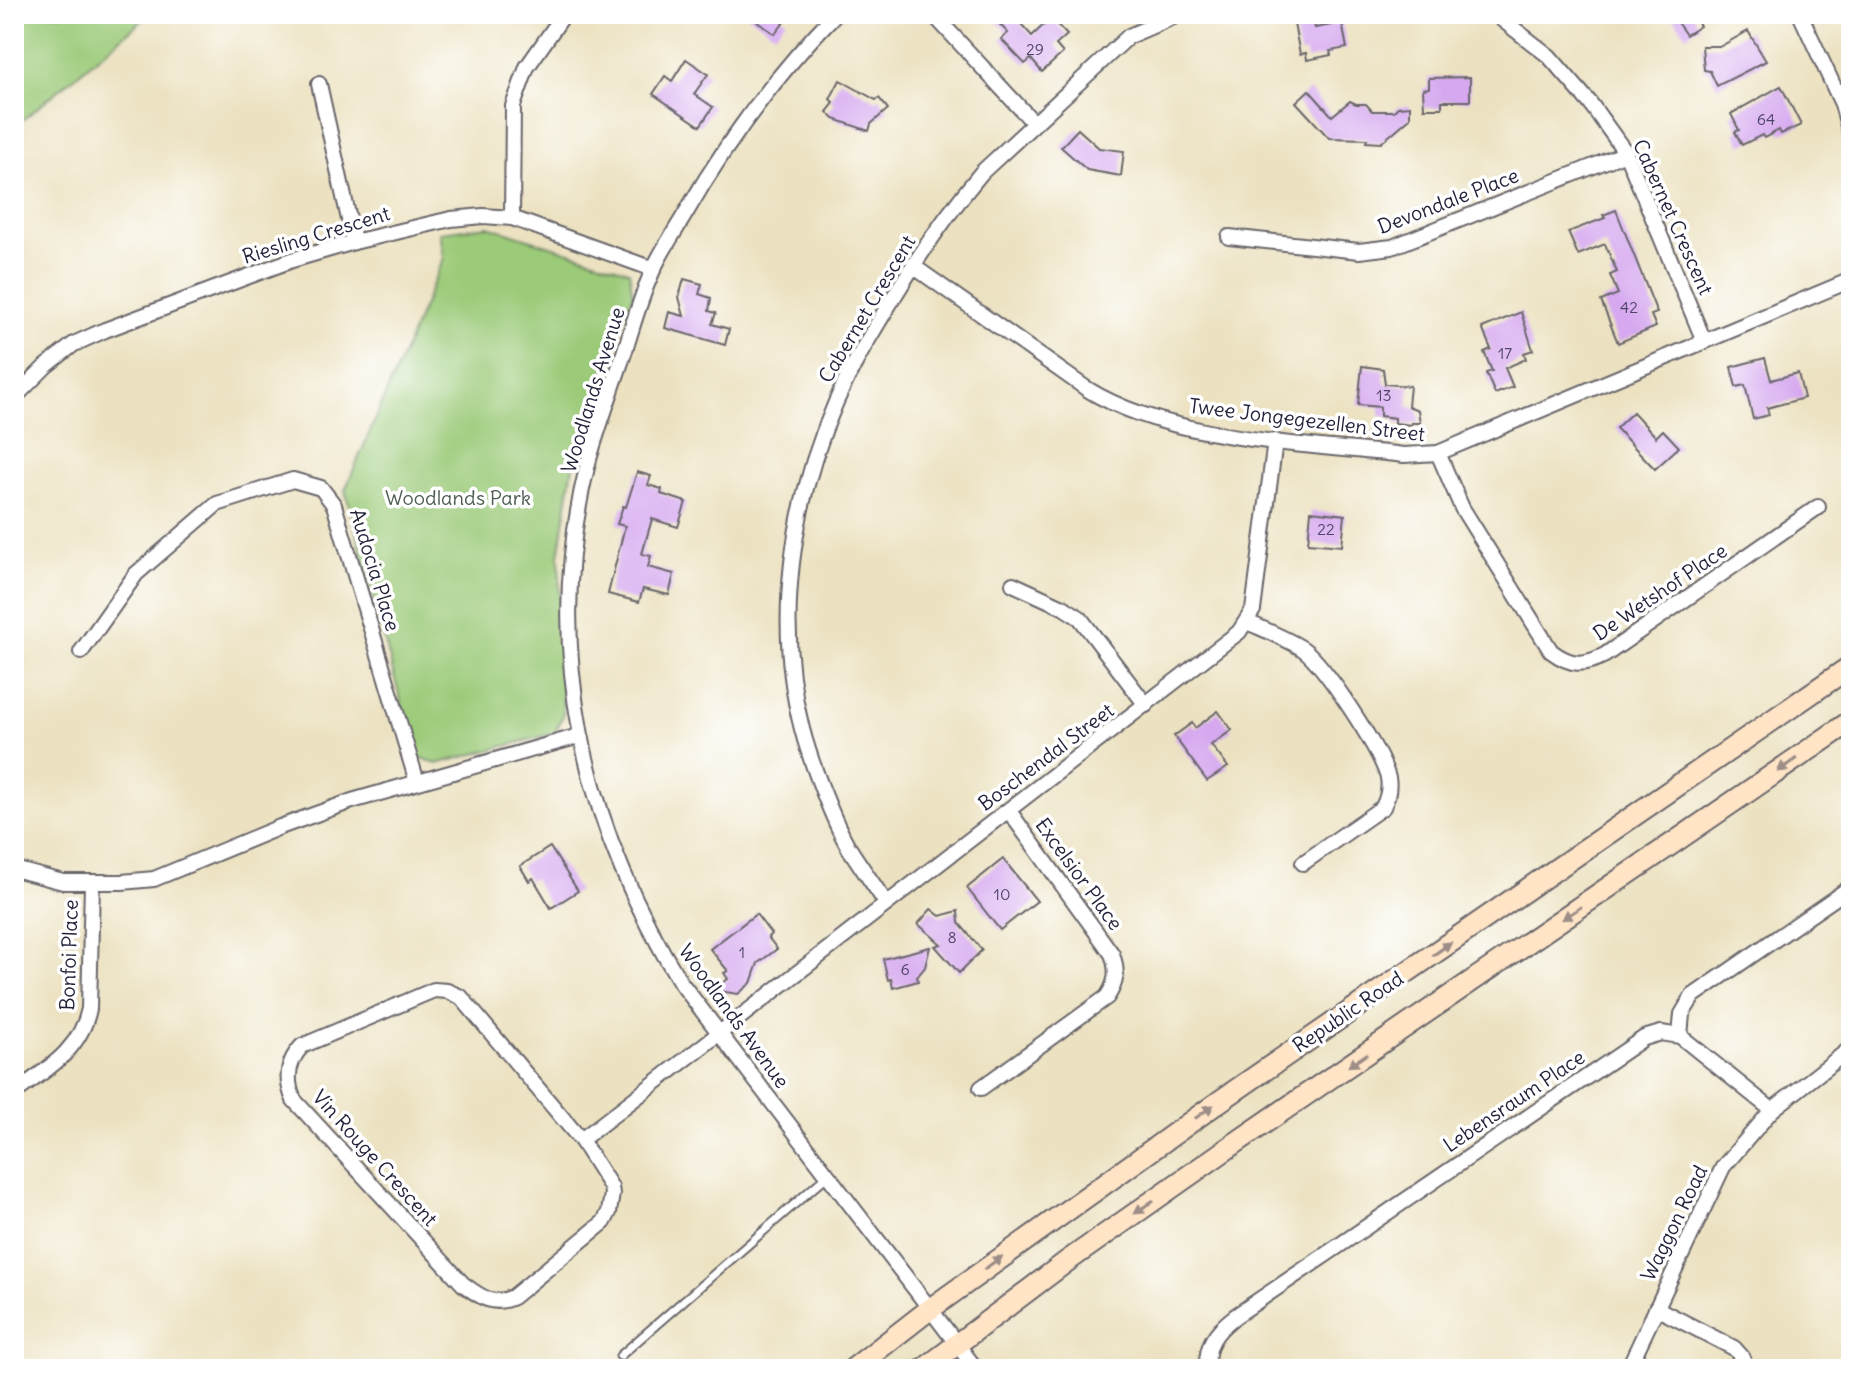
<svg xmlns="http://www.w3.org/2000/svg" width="1865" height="1383" viewBox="0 0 1865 1383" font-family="Delius,sans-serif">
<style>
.green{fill:#9bca78;stroke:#5e765a;stroke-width:2}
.building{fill:#d5a8ef}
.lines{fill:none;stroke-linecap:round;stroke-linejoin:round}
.lane-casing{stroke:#69656a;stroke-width:11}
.street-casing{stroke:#69656a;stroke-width:18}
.secondary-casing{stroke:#69656a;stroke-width:24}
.lane{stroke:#fff;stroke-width:7}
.street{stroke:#fff;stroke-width:14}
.secondary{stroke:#ffe4c6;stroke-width:20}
.oneway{fill:#9c8d87}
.labels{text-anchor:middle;stroke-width:7;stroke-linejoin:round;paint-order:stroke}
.number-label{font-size:16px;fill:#4f4468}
.street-label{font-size:20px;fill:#22223b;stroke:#fff}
.park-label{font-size:20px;fill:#4c5d50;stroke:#fff}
</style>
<rect width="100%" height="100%" fill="#fff"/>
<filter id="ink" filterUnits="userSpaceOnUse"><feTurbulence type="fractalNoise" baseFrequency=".0125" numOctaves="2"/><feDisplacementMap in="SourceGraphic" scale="16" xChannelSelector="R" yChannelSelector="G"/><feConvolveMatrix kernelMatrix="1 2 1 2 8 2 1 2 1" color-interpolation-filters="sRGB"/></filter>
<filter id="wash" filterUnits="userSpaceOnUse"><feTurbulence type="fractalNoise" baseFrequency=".006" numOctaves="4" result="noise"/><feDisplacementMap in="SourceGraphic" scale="32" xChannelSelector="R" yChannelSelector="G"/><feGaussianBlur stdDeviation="1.8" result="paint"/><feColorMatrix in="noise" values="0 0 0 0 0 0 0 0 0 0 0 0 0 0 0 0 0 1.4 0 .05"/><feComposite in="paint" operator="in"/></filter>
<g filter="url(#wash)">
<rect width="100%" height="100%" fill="#ece2c1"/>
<g class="green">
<polygon points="14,14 150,14 14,127"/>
<polygon points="488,226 629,271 633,295 575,453 559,556 563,715 555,733 437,764 415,755 345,490 444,258 440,232"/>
</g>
<g id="blocks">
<g class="building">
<polygon points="746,14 778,14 786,20 775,34"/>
<polygon points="990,14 1012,14 1032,36 1051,18 1067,35 1056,45 1063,53 1042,72 1031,59 1025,64 1001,39 1008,33"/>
<polygon points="1292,14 1312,14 1315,28 1342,23 1347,48 1330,51 1331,55 1307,60 1306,53 1300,54"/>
<polygon points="1671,14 1692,14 1700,26 1686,35"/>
<polygon points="1748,31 1766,61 1717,86 1710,71 1704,70 1702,46 1721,46"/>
<polygon points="686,59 708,74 694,94 713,107 700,126 653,94 665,76 672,81"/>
<polygon points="1470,77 1470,101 1442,101 1442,108 1424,108 1423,89 1429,88 1429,78"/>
<polygon points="840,80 876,100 879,98 888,109 871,124 869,131 834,119 827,112 834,103 830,99"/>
<polygon points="1781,86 1801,125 1781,134 1779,130 1764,138 1762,135 1742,145 1735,132 1739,130 1731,114"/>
<polygon points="1309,90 1332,116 1350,101 1356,104 1366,104 1372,111 1394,111 1398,107 1410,106 1410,118 1381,143 1366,142 1367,139 1329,138 1296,102"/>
<polygon points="1078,129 1099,148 1124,151 1121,176 1087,170 1061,147"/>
<polygon points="1616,210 1657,313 1651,315 1656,327 1618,343 1601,301 1618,294 1610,275 1617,272 1605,244 1578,255 1568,232 1605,218 1603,215"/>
<polygon points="684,279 702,284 699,294 711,298 709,311 716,313 712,324 729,329 725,345 665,328 669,312 684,316 679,297"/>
<polygon points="1521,312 1533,350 1524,353 1526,359 1505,368 1513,387 1495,394 1486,373 1492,371 1484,352 1491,349 1482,328"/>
<polygon points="1765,358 1771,380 1798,373 1804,398 1767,408 1769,415 1753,419 1745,385 1736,387 1731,367"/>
<polygon points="1362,366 1383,369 1385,384 1410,386 1408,406 1418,410 1420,423 1411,423 1411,425 1395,423 1395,418 1380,416 1380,407 1358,405"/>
<polygon points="1633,412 1656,437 1663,430 1679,447 1655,469 1616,428"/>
<polygon points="637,472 651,476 648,485 662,489 661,494 686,502 678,527 652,519 642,554 651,556 648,567 674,574 669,595 643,589 639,602 608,594 625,526 617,524 623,506 626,507"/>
<polygon points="1311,511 1345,515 1342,546 1308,543"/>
<polygon points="1218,711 1232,730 1211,745 1228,767 1207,781 1174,736 1192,723 1195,728"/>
<polygon points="550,847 578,891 551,908 533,878 529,881 520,866"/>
<polygon points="1003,859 1037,901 1000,930 967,888"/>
<polygon points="931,909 940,916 958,911 959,923 982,950 959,973 935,946 941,944 918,924"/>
<polygon points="756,914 771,934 768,937 777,949 758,963 751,983 738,994 712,990 728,979 724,973 728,971 710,949"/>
<polygon points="930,947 925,967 917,977 918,981 893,988 891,979 888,980 883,959"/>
</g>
</g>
</g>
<g filter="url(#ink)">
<use href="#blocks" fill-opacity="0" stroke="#69656a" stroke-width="2"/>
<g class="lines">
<g class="lane-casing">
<polyline id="lane" points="620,1356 828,1175"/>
</g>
<g class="street-casing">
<g id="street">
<path d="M835,14C776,75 726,142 684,216C674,233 662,250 654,268C639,299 631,334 620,365C609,398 597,430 588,463C542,646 583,825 681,983L976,1369"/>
<polyline points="933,14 1034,123"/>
<polyline points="1495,14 1549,56 1590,103 1626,153 1704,341"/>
<polyline points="1800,14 1842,104 1851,137"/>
<polyline points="319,84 354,242"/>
<polyline points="512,218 513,106 527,67 564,14"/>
<polyline points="1229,237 1359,251 1392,247 1626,153"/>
<path d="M913,266L1087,389C1170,441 1307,444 1404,455L1438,453L1851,280"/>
<polyline points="14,398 46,366 74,344 105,330 292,260 354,242 451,219 483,216 512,218 653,269"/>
<path d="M1438,453L1462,508L1551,651C1571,666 1584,666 1605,655L1818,507"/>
<polyline points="1013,584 1063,607 1080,618 1146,705"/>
<path d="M1247,622C1265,630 1286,638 1303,649C1325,665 1381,751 1388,778C1390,789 1388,797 1383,807L1303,863"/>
<polyline points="81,652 136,574 217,504 293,480 321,488 334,505 417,782"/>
<polyline points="14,869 63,882 122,882 154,879 280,827 352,801 579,736"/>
<path d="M886,903C874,885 861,867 849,848C833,821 810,760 802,729C774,622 792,502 836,402C853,363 876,326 898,290C923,249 951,209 982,172L1129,36L1180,14"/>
<path d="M434,990L447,991L461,997L581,1140L611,1187L612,1194L609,1212L604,1222L513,1297C493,1307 479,1296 463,1284L294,1100C285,1080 287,1062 302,1046Z"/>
<polyline points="1680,1036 1682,1014 1693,996 1851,887"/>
<path d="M981,1088L1107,997C1117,982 1118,971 1112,954L1009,811"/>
<path d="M14,1093C47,1069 80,1051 89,1009L92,883"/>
<polyline points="581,1140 1239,632 1253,610 1275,441"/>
<polyline points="1656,1308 1734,1348 1742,1357 1747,1369"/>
<path d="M1207,1369C1206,1344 1215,1332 1234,1317L1644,1038L1661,1033L1680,1036L1772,1110"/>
<polyline points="1628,1369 1723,1167 1772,1110 1851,1048"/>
</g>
</g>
<g class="secondary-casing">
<g id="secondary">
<polyline points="853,1369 930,1309 1220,1101 1851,666"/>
<polyline points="924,1369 1066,1262 1221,1153 1851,721"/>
</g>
</g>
<use href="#lane" class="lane"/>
<use href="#street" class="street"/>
<use href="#secondary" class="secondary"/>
</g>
<defs><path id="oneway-solid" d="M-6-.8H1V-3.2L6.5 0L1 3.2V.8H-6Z" transform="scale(2)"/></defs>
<g class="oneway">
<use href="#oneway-solid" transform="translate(1787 765) rotate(145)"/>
<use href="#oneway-solid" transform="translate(1572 913) rotate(146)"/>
<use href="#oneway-solid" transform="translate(1442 949) rotate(-35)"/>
<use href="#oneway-solid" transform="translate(1358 1060) rotate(146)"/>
<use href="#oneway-solid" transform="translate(1204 1112) rotate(-36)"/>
<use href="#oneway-solid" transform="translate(1144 1207) rotate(145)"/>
<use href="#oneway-solid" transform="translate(993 1263) rotate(-36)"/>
</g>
</g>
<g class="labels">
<g class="number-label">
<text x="1035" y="55">29</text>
<text x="1766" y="125">64</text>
<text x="1629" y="313">42</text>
<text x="1505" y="359">17</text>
<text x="1384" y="401">13</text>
<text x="1326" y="535">22</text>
<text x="1002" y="900">10</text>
<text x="952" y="943">8</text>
<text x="742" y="958">1</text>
<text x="905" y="975">6</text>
</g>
<g class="street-label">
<text transform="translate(1448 201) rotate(-21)" y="7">Devondale Place</text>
<text transform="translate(1673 217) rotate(66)" y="7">Cabernet Crescent</text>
<text transform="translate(316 235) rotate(-17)" y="7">Riesling Crescent</text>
<text transform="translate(867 309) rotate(-59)" y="7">Cabernet Crescent</text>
<text transform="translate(593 390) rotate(-73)" y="7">Woodlands Avenue</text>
<text transform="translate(1307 420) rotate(7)" y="7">Twee Jongegezellen Street</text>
<text transform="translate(375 570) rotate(73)" y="7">Audocia Place</text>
<text transform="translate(1660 592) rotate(-34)" y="7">De Wetshof Place</text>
<text transform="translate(1046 757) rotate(-37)" y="7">Boschendal Street</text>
<text transform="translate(1079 874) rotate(54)" y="7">Excelsior Place</text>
<text transform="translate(69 955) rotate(-88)" y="7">Bonfoi Place</text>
<text transform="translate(1348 1012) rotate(-34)" y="7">Republic Road</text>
<text transform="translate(734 1016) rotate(54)" y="7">Woodlands Avenue</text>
<text transform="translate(1514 1101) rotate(-34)" y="7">Lebensraum Place</text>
<text transform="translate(375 1158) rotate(48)" y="7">Vin Rouge Crescent</text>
<text transform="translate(1674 1223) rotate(-64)" y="7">Waggon Road</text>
</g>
<g class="park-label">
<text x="458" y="505">Woodlands Park</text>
</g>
</g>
<rect width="1865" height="1383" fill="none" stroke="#fff" stroke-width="48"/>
</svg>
